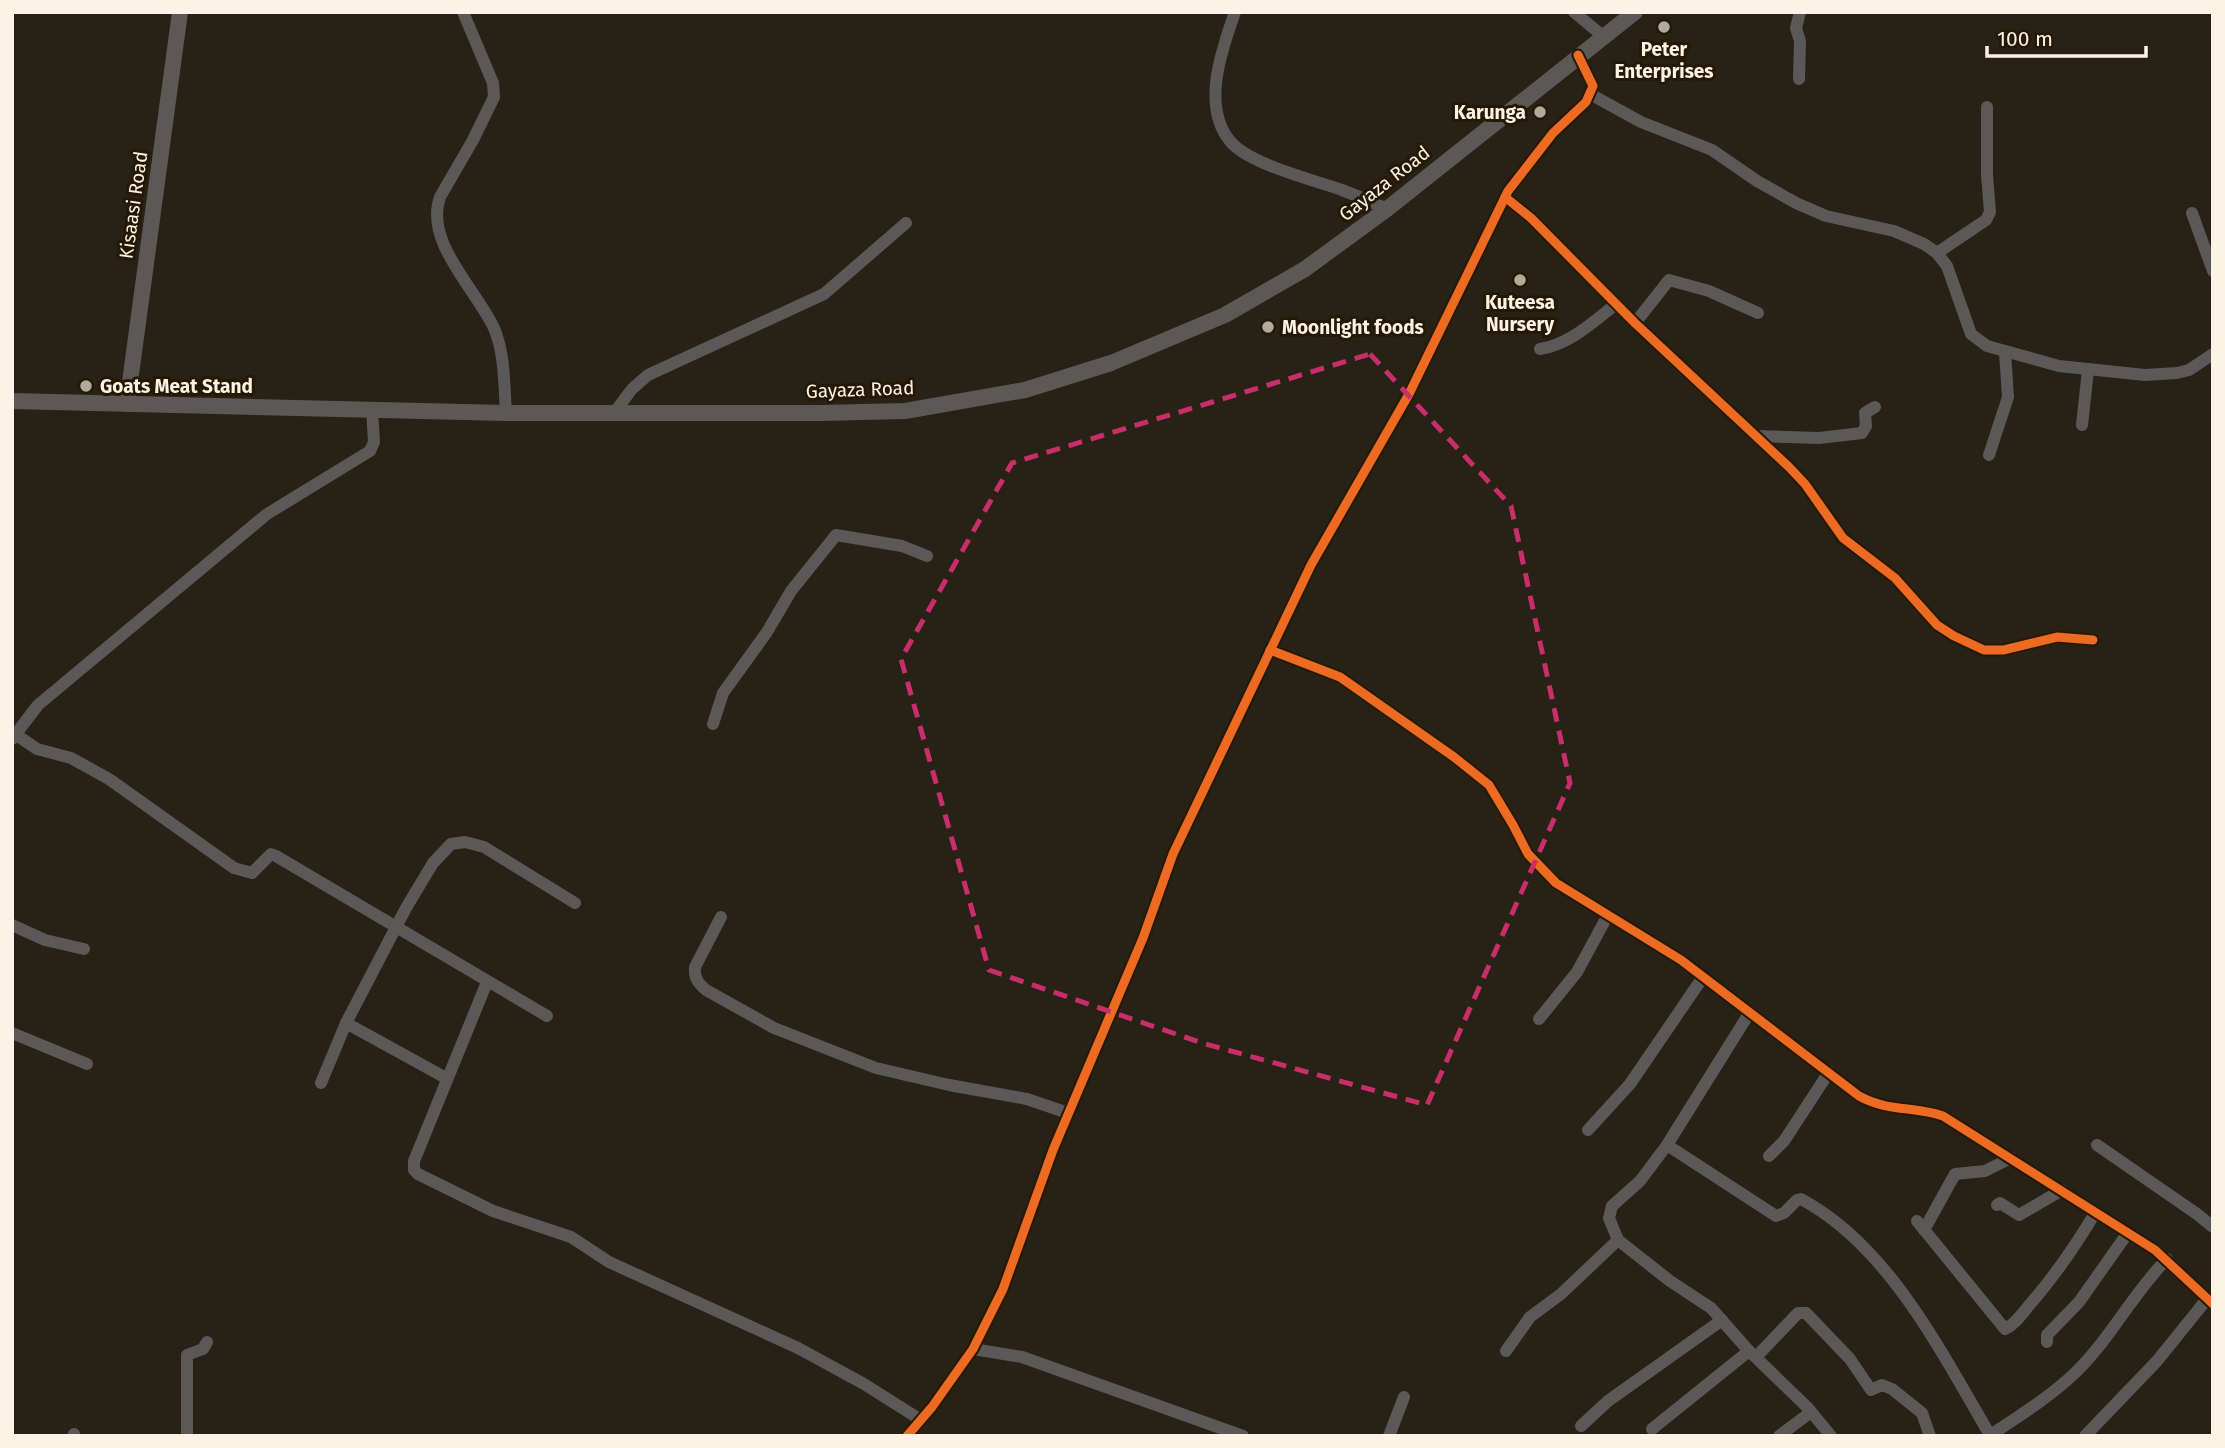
<svg xmlns="http://www.w3.org/2000/svg" width="2225" height="1448" viewBox="0 0 2225 1448" font-family="'Fira Sans',sans-serif">
<style>
.lines{fill:none;stroke-linecap:round;stroke-linejoin:round}
.minor{stroke:#5b5858;stroke-width:12}
.major{stroke:#5c5856;stroke-width:16}
.cycleway-casing{stroke:#261904;stroke-width:13}
.cycleway{stroke:#ed6a23;stroke-width:9}
.marked{fill:none;stroke:#c82e69;stroke-width:5;stroke-dasharray:14 9;stroke-linejoin:round}
.poi-dot{fill:#b2aa9d;stroke:#261904;stroke-width:2.5}
.labels{text-anchor:middle;stroke-width:6;stroke-linejoin:round;paint-order:stroke}
.poi-label{font-size:19px;font-weight:bold;fill:#fcf3e6;stroke:#261904}
.street-label{font-size:19px;fill:#fcf3e6;stroke:#261904}
</style>
<rect width="100%" height="100%" fill="#282115"/>
<g class="lines">
<g class="minor">
<path d="M463,12L493,83L494,97L473,140L440,197C424,242 476,289 494,328C505,354 504,385 506,413"/>
<path d="M1235,12C1222,49 1201,106 1230,141C1248,164 1314,180 1342,190C1358,196 1372,202 1387,209"/>
<polyline points="1574,12 1604,37"/>
<polyline points="1799,79 1800,41 1796,28 1800,12"/>
<polyline points="1590,94 1641,122 1712,150 1757,181 1796,203 1826,216 1894,231 1924,244 1937,253 1947,266 1971,334 1987,346 2059,366 2145,375 2177,373 2189,370 2213,354"/>
<polyline points="1505,197 1531,218 1635,323 1789,467 1805,484 1843,538 1895,578 1937,625 1954,636 1984,650 2003,650 2057,637 2093,640"/>
<polyline points="2192,213 2213,271"/>
<polyline points="1937,253 1986,220 1990,212 1987,175 1987,107"/>
<polyline points="1635,323 1669,280 1709,291 1758,313"/>
<path d="M1540,349C1570,344 1593,322 1616,304"/>
<polyline points="614,413 632,389 648,375 824,294 906,223"/>
<polyline points="2082,425 2088,370"/>
<polyline points="1756,436 1819,438 1862,433 1866,426 1865,413 1875,407"/>
<polyline points="1989,455 2008,397 2005,352"/>
<path d="M1270,650L1340,677L1454,757L1489,785L1513,825L1528,854L1556,883L1681,960L1859,1096C1888,1112 1914,1106 1943,1116L2155,1250L2213,1304"/>
<polyline points="713,724 723,693 767,632 791,591 836,535 902,546 927,556"/>
<polyline points="15,734 37,749 71,758 109,779 234,868 252,873 271,854 276,856 547,1016"/>
<polyline points="12,739 38,705 267,514 370,451 374,442 372,409"/>
<path d="M721,917L695,967C694,978 698,983 706,990L774,1028L876,1068L949,1085L1027,1099L1068,1113"/>
<polyline points="12,925 45,940 84,949"/>
<polyline points="487,982 414,1161 414,1170 418,1174 493,1211 571,1237 609,1262 798,1348 864,1384 921,1420"/>
<polyline points="1750,1012 1667,1145 1640,1181 1612,1206 1609,1218 1618,1240 1670,1281 1711,1308 1749,1351 1808,1408 1831,1436"/>
<polyline points="1539,1019 1577,972 1608,915"/>
<polyline points="346,1023 446,1078"/>
<polyline points="12,1033 87,1064"/>
<polyline points="321,1083 346,1023 406,908 433,863 451,844 465,842 484,847 575,903"/>
<polyline points="1588,1130 1630,1084 1703,977"/>
<path d="M1667,1145L1776,1216L1784,1213L1797,1200L1801,1199C1889,1246 1941,1352 1990,1435"/>
<polyline points="2097,1145 2197,1214 2213,1227"/>
<polyline points="1769,1156 1784,1141 1829,1072"/>
<polyline points="1997,1205 2000,1203 2019,1215 2062,1190"/>
<path d="M1917,1221L2005,1329C2016,1324 2023,1312 2032,1302C2056,1274 2076,1245 2095,1213"/>
<polyline points="1924,1230 1955,1174 1985,1171 2011,1158"/>
<polyline points="2047,1342 2047,1335 2079,1302 2127,1234"/>
<polyline points="973,1349 1022,1357 1243,1436"/>
<polyline points="1506,1351 1530,1317 1561,1294 1618,1240"/>
<polyline points="1756,1357 1798,1313 1806,1313 1850,1359 1871,1390 1882,1385 1892,1389 1922,1413 1930,1436"/>
<polyline points="1581,1426 1608,1401 1722,1320"/>
<polyline points="1652,1429 1749,1351"/>
<polyline points="74,1434 74,1436"/>
<polyline points="187,1436 187,1355 203,1349 207,1342"/>
<polyline points="907,1436 932,1407 973,1349 1003,1289 1053,1150 1143,938 1173,854 1311,565 1409,394 1508,191 1553,133 1586,102 1593,86 1578,55"/>
<polyline points="1389,1436 1404,1397"/>
<polyline points="1779,1436 1811,1412"/>
<path d="M1989,1436C2019,1416 2050,1397 2076,1372C2111,1338 2133,1293 2167,1259"/>
<polyline points="2085,1436 2157,1361 2207,1299"/>
</g>
<g class="major">
<polyline points="12,401 506,413 820,413 905,411 1025,390 1111,363 1225,315 1305,269 1387,209 1635,12"/>
<polyline points="127,404 180,12"/>
</g>
<g class="cycleway-casing">
<g id="cycleway">
<polyline points="1505,197 1531,218 1635,323 1789,467 1805,484 1843,538 1895,578 1937,625 1954,636 1984,650 2003,650 2057,637 2093,640"/>
<path d="M1270,650L1340,677L1454,757L1489,785L1513,825L1528,854L1556,883L1681,960L1859,1096C1888,1112 1914,1106 1943,1116L2155,1250L2213,1304"/>
<polyline points="907,1436 932,1407 973,1349 1003,1289 1053,1150 1143,938 1173,854 1311,565 1409,394 1508,191 1553,133 1586,102 1593,86 1578,55"/>
</g>
</g>
<use href="#cycleway" class="cycleway"/>
</g>
<path class="marked" d="M1370,354L1511,506L1570,783L1427,1105L1202,1043L989,970L901,659L1012,463Z"/>
<g class="poi-dot">
<circle cx="1664" cy="27" r="7"/>
<circle cx="1540" cy="112" r="7"/>
<circle cx="1520" cy="280" r="7"/>
<circle cx="1268" cy="327" r="7"/>
<circle cx="86" cy="386" r="7"/>
</g>
<g class="labels">
<g class="poi-label">
<text x="1664" y="56">Peter<tspan x="1664" dy="22">Enterprises</tspan></text>
<text x="1526" y="119" text-anchor="end">Karunga</text>
<text x="1520" y="309">Kuteesa<tspan x="1520" dy="22">Nursery</tspan></text>
<text x="1282" y="334" text-anchor="start">Moonlight foods</text>
<text x="100" y="393" text-anchor="start">Goats Meat Stand</text>
</g>
<g class="street-label">
<text transform="translate(1384 183) rotate(-38)" y="7">Gayaza Road</text>
<text transform="translate(133 205) rotate(-82)" y="7">Kisaasi Road</text>
<text transform="translate(860 389) rotate(-2)" y="7">Gayaza Road</text>
</g>
</g>
<rect width="2225" height="1448" fill="none" stroke="#fcf3e6" stroke-width="28"/>
<path d="M1987 46v10h159v-10" fill="none" stroke="#fcf3e6" stroke-width="3.5"/>
<text x="1997" y="46" font-size="21" fill="#fcf3e6" stroke="#261904" stroke-width="5" paint-order="stroke">100 m</text>
</svg>
